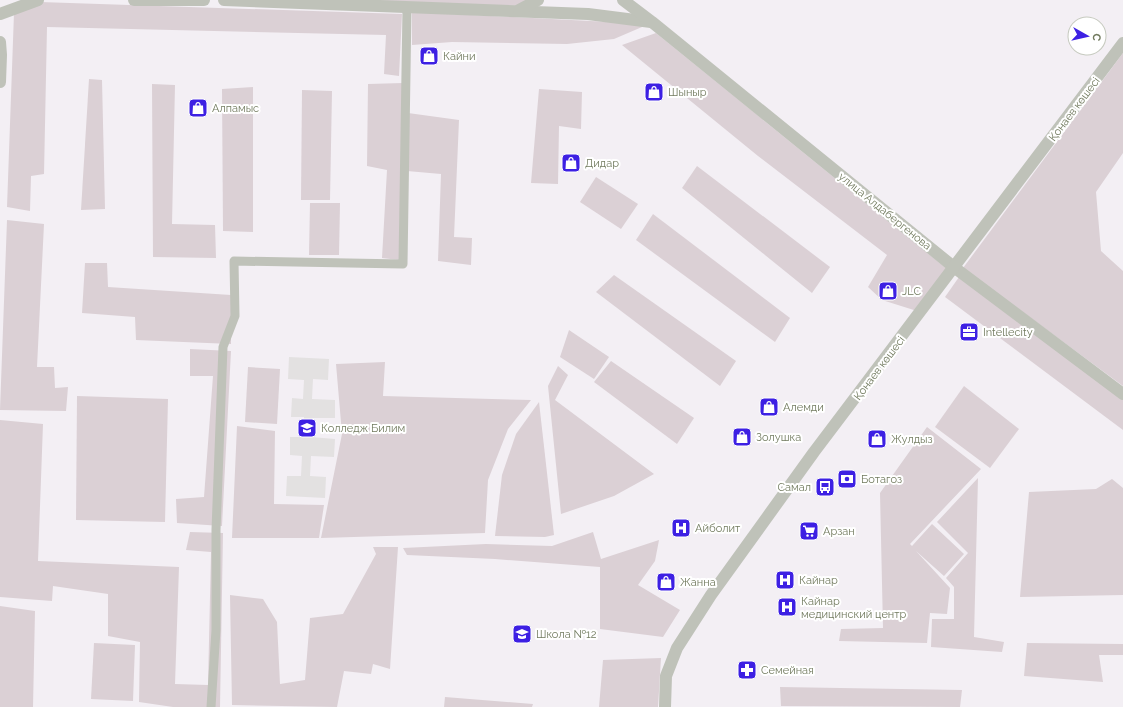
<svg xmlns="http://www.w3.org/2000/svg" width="1123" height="707" viewBox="0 0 1123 707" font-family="Raleway,sans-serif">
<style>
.built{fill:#e3e1e1}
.green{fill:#dbd0d5}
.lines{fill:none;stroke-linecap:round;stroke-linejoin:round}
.minor{stroke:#bfc2b9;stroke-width:9}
.tertiary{stroke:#bfc2b9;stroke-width:12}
.labels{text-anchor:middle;stroke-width:4;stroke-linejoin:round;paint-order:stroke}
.poi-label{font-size:11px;fill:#717a5e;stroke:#fff;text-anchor:start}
.street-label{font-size:11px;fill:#717a5e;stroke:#fff}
</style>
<rect width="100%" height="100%" fill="#f3eff4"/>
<polygon class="built" points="289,357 329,359 328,380 313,379 312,399 335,400 335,418 312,418 311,437 335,439 334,457 311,456 310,476 326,477 325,498 286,496 287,476 301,476 302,456 290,455 290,437 303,437 304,417 291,417 292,398 303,399 304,380 288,379"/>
<g class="green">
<polygon points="362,0 526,0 518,6"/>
<polygon points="40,2 402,14 399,76 384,74 386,35 47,27 44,174 31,176 30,211 7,207 14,13"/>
<polygon points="412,12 649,24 614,39 567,44 452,42 412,45"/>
<polygon points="656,33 947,269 917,311 882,300 868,287 887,255 758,156 622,45"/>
<polygon points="1123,53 1123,153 1096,192 1101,251 1123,271 1123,386 963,268"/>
<polygon points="89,79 102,80 105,209 81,210"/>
<polygon points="403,83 399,260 382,258 387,170 367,166 368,84"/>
<polygon points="152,84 175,85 172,224 215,225 216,258 153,257"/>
<polygon points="253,87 253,232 223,231 222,89"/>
<polygon points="539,89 582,92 581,129 559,126 558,184 531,183"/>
<polygon points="302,90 332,91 330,200 301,200"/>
<polygon points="408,113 459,120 454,237 472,238 471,265 438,261 441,174 407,171"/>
<polygon points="697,166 830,267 812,293 682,188"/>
<polygon points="596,177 638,204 621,229 580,202"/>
<polygon points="310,203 340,203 339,255 309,255"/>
<polygon points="653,214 790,318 775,342 636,240"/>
<polygon points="7,220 44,224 37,367 54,367 55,388 68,387 66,411 0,410"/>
<polygon points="85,263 107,263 108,287 231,295 231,344 136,340 135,317 82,313"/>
<polygon points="614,275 736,361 720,386 596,292"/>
<polygon points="959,277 1123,399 1123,430 945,297"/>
<polygon points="569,330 609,357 594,379 560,357"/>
<polygon points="190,349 231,351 222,526 177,523 176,499 204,497 213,376 190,376"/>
<polygon points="611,361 694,418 677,444 594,382"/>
<polygon points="385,362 383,396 531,400 508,429 488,480 485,533 321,538 342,434 336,364"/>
<polygon points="558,366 568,375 555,400 654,474 614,496 561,514 548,386"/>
<polygon points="248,367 280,369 277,424 245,422"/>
<polygon points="964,386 1019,429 990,468 935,427"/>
<polygon points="77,396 168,399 165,522 76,520"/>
<polygon points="539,402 554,535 545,537 495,536 502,475 516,434"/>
<polygon points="0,420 43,424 38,561 179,567 175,684 208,685 211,552 186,550 190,532 223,533 220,707 173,707 139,702 140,642 108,636 108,594 53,586 52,601 0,597"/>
<polygon points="237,426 275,431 274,504 324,505 319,538 232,538"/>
<polygon points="927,427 981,469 910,544 912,546 932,524 964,554 944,576 916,551 950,588 947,614 930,613 927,643 839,641 841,629 883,628 880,493"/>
<polygon points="978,478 974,637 1004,642 1002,652 931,647 932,619 954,619 954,587 946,578 968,553 937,522"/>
<polygon points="1112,479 1123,488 1123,595 1020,597 1029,492 1096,489"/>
<polygon points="593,532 601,559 659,540 655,561 638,585 680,610 663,637 600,629 600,567 495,559 407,555 403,548 486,544 552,546"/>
<polygon points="373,547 398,547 390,669 373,664 371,674 344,671 337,707 232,705 230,595 263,599 277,622 280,684 305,680 310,618 343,614 376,554"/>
<polygon points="0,606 35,611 33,707 0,707"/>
<polygon points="94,643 135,645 133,701 91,699"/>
<polygon points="1027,643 1123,644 1123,655 1099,655 1103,682 1024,676"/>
<polygon points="661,658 658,707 599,707 603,660"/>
<polygon points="780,687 962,690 960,707 781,706"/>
<polygon points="445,697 533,704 532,707 444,707"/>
</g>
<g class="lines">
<polyline class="minor" points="211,707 216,630 216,530 223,347 235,316 234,261 403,264 407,8"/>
<g class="tertiary">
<polyline points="134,0 204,0"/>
<polyline points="224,0 588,14 651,22"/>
<polyline points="623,0 652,22 955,268 1123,394"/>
<polyline points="519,10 538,0"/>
<polyline points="0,14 38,0"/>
<polyline points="0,42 1,55 0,82"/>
<polyline points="665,707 666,676 677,648 711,595 814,452 1123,43"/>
</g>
</g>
<defs>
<g id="shop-square" transform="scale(1)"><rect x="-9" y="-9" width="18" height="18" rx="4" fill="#3d20e3" stroke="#fff"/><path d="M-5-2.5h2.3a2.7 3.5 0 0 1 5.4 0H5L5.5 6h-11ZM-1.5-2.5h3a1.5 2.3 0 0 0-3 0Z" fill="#fff"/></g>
<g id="office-square" transform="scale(1)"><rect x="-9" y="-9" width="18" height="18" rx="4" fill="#3d20e3" stroke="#fff"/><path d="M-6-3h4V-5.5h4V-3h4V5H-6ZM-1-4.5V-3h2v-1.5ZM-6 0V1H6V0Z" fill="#fff"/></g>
<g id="university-square" transform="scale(1)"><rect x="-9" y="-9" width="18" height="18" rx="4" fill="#3d20e3" stroke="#fff"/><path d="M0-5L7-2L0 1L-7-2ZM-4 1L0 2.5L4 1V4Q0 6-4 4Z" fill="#fff"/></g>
<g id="bank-square" transform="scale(1)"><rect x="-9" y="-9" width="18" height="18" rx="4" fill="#3d20e3" stroke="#fff"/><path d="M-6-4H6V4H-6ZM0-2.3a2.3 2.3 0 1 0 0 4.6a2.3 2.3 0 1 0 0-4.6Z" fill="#fff"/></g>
<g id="bus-square" transform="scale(1)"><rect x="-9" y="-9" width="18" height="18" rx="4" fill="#3d20e3" stroke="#fff"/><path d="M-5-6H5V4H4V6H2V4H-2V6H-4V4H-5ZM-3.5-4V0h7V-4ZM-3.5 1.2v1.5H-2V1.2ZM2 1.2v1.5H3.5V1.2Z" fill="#fff"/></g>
<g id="hospital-square" transform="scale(1)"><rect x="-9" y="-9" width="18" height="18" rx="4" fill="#3d20e3" stroke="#fff"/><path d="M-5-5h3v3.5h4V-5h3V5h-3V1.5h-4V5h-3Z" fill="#fff"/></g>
<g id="supermarket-square" transform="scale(1)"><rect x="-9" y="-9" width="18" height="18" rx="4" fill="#3d20e3" stroke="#fff"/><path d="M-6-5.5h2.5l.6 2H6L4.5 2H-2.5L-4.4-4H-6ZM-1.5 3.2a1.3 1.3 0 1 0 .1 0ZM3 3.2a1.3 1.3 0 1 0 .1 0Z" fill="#fff"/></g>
<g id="school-square" transform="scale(1)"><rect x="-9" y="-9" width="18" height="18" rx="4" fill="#3d20e3" stroke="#fff"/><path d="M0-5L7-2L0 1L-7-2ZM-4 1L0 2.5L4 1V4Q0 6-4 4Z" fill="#fff"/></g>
<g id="pharmacy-square" transform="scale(1)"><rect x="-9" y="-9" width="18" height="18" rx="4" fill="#3d20e3" stroke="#fff"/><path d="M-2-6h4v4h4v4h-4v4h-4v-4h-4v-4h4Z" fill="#fff"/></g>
</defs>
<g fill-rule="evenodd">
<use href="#shop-square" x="429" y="56"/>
<use href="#shop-square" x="654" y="92"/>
<use href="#shop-square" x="198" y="108"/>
<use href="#shop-square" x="571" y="163"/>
<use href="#shop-square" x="888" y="291"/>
<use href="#office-square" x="969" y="332"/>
<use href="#shop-square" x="769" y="407"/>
<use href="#university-square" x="307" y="428"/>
<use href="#shop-square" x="742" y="437"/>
<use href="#shop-square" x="877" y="439"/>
<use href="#bank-square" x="847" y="479"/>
<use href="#bus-square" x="825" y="487"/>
<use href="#hospital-square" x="681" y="528"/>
<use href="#supermarket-square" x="809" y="531"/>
<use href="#hospital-square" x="785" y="580"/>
<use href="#shop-square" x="666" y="582"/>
<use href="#hospital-square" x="787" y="607"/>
<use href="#school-square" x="522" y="634"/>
<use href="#pharmacy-square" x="747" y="670"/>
</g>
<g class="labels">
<g class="poi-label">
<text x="443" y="60">Кайни</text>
<text x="668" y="96">Шыныр</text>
<text x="212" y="112">Алпамыс</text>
<text x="585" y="167">Дидар</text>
<text x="902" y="295">JLC</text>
<text x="983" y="336">Intellecity</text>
<text x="783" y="411">Алемди</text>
<text x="321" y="432">Колледж Билим</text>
<text x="756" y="441">Золушка</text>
<text x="891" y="443">Жулдыз</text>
<text x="861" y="483">Ботагоз</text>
<text x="811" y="491" text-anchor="end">Самал</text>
<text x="695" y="532">Айболит</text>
<text x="823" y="535">Арзан</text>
<text x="799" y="584">Кайнар</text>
<text x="680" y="586">Жанна</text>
<text x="801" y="605">Кайнар<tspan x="801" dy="13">медицинский центр</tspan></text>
<text x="536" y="638">Школа №12</text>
<text x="761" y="674">Семейная</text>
</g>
<g class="street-label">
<text transform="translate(1074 109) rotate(-53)" y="4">Қонаев көшесі</text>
<text transform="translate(885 211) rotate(39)" y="4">улица Алдабергенова</text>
<text transform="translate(879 368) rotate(-53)" y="4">Қонаев көшесі</text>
</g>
</g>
<g transform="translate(1087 36) rotate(98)"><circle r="19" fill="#ffffff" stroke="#c6cabf"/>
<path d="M0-3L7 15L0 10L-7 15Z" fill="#3d20e3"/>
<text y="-6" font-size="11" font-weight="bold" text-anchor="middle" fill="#717a5e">С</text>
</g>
</svg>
